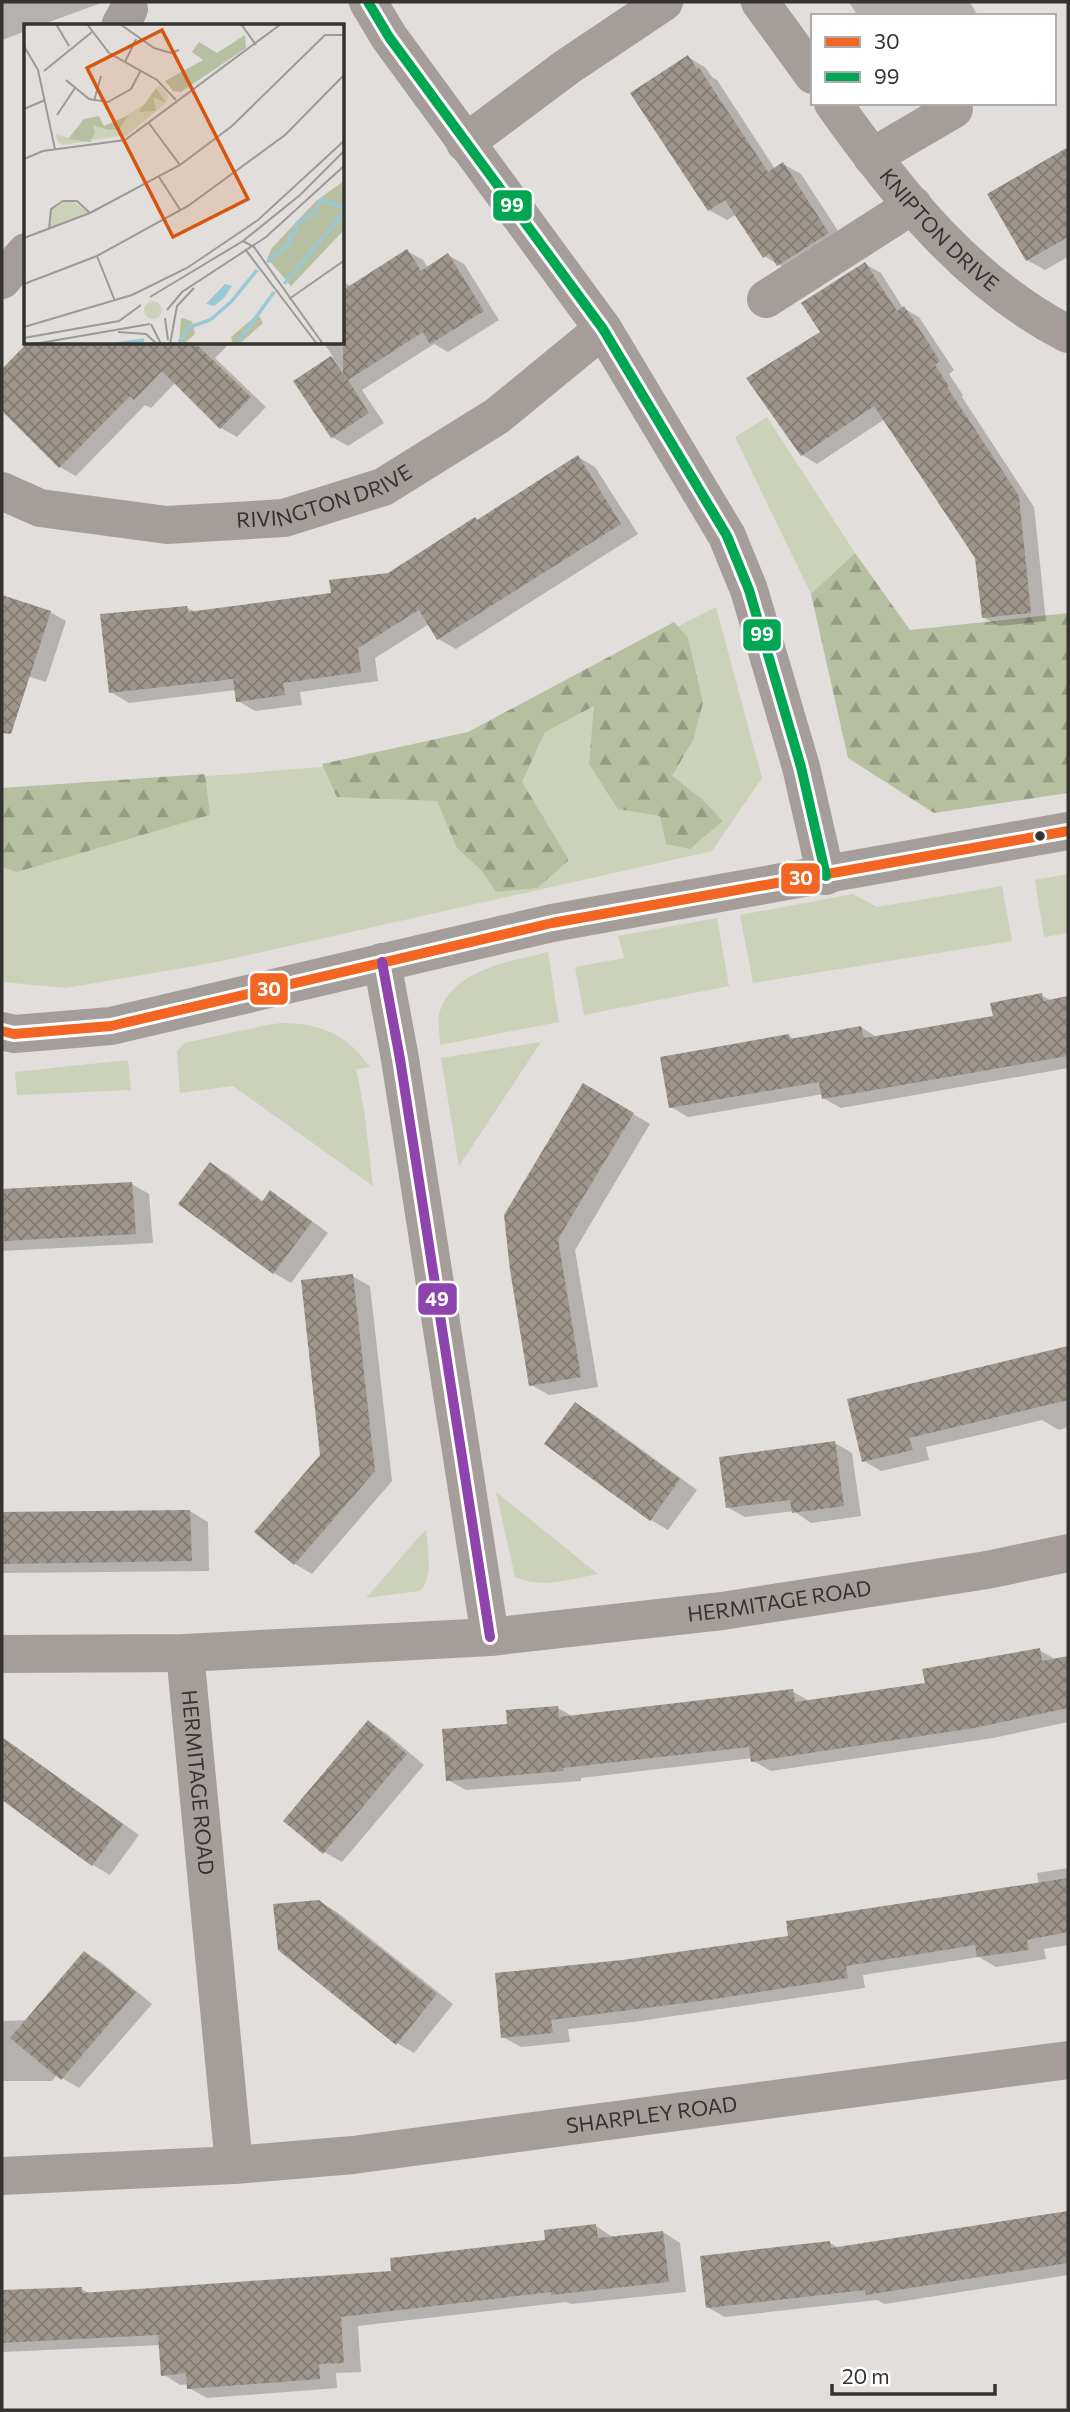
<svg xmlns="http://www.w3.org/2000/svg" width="1070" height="2412" viewBox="0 0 1070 2412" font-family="Commissioner,sans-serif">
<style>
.green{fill:#ccd2b9}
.forest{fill:url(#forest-firs)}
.shadow{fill:#0003}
.building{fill:url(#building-cross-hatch)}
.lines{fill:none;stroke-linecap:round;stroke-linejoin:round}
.minor{stroke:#a59d9a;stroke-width:38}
.bus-1-casing{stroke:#fff;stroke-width:16}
.bus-2-casing{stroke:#fff;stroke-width:16}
.bus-3-casing{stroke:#fff;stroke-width:16}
.bus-1{stroke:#f26522;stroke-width:10}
.bus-2{stroke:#00a651;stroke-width:10}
.bus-3{stroke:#8e44ad;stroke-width:10}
.bus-dot{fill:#353330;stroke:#fff;stroke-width:2.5}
.labels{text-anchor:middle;stroke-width:7;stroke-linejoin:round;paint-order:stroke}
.street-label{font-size:21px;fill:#353330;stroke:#fff}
.inset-river{fill:none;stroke:#99c8d7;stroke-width:3.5}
.inset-road{fill:none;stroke:#9c9a97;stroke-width:2}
.view{fill:#d65510;fill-opacity:0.15;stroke:#d65510;stroke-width:3.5}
.inset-edge{fill:none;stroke:#353330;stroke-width:3.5}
.line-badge{stroke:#fff;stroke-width:2.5}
.badge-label{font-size:19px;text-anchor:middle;font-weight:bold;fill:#fff}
</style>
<defs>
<pattern id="forest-firs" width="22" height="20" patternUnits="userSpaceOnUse" patternTransform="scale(1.75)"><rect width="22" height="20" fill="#b7bfa1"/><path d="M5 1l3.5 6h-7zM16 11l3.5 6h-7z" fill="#969c84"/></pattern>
<pattern id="building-cross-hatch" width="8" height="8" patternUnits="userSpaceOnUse" patternTransform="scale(1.75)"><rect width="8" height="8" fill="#9e968c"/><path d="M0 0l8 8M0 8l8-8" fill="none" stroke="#827b73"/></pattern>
</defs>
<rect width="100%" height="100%" fill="#e1dedb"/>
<g class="green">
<polygon points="767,417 855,553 811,594 735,437"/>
<polygon points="716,607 762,778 712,851 217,962 66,988 2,982 2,792 323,767 470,734"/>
<polygon points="1068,874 1068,933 1044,937 1035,880"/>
<polygon points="1002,886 1012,941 753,983 740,915 853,894 877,907"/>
<polygon points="717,918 729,986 584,1015 575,967 624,958 618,936"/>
<path d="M548,952L559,1022L440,1045C440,1033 436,1019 441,1008C456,969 513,961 548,952Z"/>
<path d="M282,1023C323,1024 346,1034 370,1067L356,1069L364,1109L373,1186L233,1086L180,1093L177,1052L184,1043L267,1025Z"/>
<polygon points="541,1042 459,1166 441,1058"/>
<polygon points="128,1060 131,1090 17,1095 15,1072"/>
<path d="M496,1492L598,1574C570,1579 542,1589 515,1577Z"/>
<path d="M426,1529C427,1547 435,1579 419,1591L366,1598Z"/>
</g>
<g class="forest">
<polygon points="855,553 910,630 1068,613 1068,793 934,813 848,758 811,594"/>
<polygon points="674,622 688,638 703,703 693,740 672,776 702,799 723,821 690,849 666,844 660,816 618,809 589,764 594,706 545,732 522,782 569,860 537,888 496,892 482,871 457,848 437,801 337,797 322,764 468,732"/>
<polygon points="205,774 210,815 17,872 2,867 2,788"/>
</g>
<g class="shadow">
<polygon points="2,2 104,2 38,26 26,26 26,31 2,40"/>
<polygon points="849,2 970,2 978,16 858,16"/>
<polygon points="688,57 706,68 712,77 717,80 775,169 783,164 801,174 846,243 796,275 764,256 737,214 727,220 709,210"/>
<polygon points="1063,153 1068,156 1068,257 1045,270 1027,260"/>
<polygon points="407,251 423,260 428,268 448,255 464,264 499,320 448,352 434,344 362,390 384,423 348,446 332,437 295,382 333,357 324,343 343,343 343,282 352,287"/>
<polygon points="865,264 881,273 903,308 919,317 954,370 949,374 963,395 962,397 1034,507 1046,621 999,626 983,617 977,557 885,419 817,464 802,455 822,333"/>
<polygon points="46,343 230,343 215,358 266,407 237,437 221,428 176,382 151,408 145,405 76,476 60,467 2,409 2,388"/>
<polygon points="578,457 595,467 638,534 456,649 438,639 429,624 375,658 378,681 300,692 302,705 255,711 238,701 236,690 129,703 111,692 187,608 196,612 333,595 388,574 478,521"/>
<polygon points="2,597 50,612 66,621 46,682 2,668"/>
<polygon points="1041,995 1052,1001 1068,998 1068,1068 841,1108 823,1098 823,1094 688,1117 671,1107 789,1036 796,1040 861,1027 878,1038 995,1017"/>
<polygon points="584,1085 650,1124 575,1250 598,1387 549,1395 531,1385"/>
<polygon points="210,1164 228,1174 264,1202 271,1193 288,1203 328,1233 291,1283 274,1273"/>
<polygon points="132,1184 149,1194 153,1243 2,1251 2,1191"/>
<polygon points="352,1276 370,1286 392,1481 312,1574 295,1564 322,1456"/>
<polygon points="1068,1347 1068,1427 1059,1430 1042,1420 992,1432 926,1447 929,1460 881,1471 864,1461 849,1400"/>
<polygon points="575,1404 593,1414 697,1490 668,1530 651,1520"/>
<polygon points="835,1443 852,1453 861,1516 811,1523 794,1511 745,1517 727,1507"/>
<polygon points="190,1511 208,1522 209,1571 2,1573 2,1513"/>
<polygon points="1039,1650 1057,1660 1068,1658 1068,1722 993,1738 771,1771 753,1761 753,1758 581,1778 581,1781 466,1790 448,1780 509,1726 558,1708 574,1717 792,1691 811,1702 927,1684"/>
<polygon points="368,1722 386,1733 424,1765 342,1862 324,1852"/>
<polygon points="17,1749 34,1760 139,1835 110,1875 93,1865 2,1798 2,1770"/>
<polygon points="1068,1868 1068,1945 1044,1949 1046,1959 996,1967 979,1957 863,1975 865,1988 633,2022 568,2029 570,2042 521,2047 503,2037 622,1961 790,1938 1039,1884 1037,1873"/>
<polygon points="319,1902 337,1912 453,2004 414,2053 397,2043 279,1949"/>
<polygon points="85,1953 102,1963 152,2004 79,2088 57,2075 52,2081 2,2081 2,2021 27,2020"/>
<polygon points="1068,2212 1068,2275 885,2304 877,2300 725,2317 707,2307 830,2243 839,2248"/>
<polygon points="596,2226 614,2238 663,2232 680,2243 686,2292 571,2304 566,2302 358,2326 361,2372 336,2373 337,2388 207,2398 189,2388 189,2384 180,2385 163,2374 161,2345 2,2352 2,2292 81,2289 91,2294 393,2272 547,2242"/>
</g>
<g class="building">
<polygon points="688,55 697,69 699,68 768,172 783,162 829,233 777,266 769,253 763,258 725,200 708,211 630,93"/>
<polygon points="1068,147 1068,237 1026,261 987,194"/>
<polygon points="407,249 421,271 448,253 484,311 430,344 423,332 348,380 369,413 331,438 293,381 331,356 343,374 343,290"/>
<polygon points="865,262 897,311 904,306 922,333 940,361 935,365 949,386 947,387 1019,496 1031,613 982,618 975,558 874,406 801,456 746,378 820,332 801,303"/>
<polygon points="27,343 195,343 251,397 220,429 162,371 134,400 130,396 59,468 2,411 2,369"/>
<polygon points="578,455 621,524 437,640 419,610 358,648 361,672 283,683 285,695 236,702 233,679 109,693 100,614 187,606 188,612 331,593 329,580 388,573 475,517 477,520"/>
<polygon points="2,595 51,611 11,734 2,733"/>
<polygon points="1042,993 1043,1001 1068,996 1068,1056 822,1099 819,1082 669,1108 660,1057 789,1034 790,1039 861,1026 864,1038 993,1016 990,1003"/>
<polygon points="583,1083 634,1113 558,1239 581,1377 529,1386 510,1270 504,1215"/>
<polygon points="210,1162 262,1202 270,1190 312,1222 273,1274 178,1204"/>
<polygon points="132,1182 136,1234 4,1241 2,1189"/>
<polygon points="353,1274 375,1471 294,1565 254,1532 320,1455 301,1280"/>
<polygon points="1068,1346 1068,1400 909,1438 913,1450 862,1462 847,1399"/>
<polygon points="575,1402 680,1479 650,1521 544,1444"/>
<polygon points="835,1441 844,1506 792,1513 790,1500 726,1508 719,1457"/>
<polygon points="190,1510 192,1561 2,1564 2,1512"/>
<polygon points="1040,1648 1042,1661 1068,1656 1068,1708 974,1728 751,1762 749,1747 563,1768 564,1771 446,1781 442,1729 507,1724 506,1710 558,1706 559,1717 793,1689 795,1702 925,1683 922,1669"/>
<polygon points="368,1720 407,1754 323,1854 283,1821"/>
<polygon points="2,1737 123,1824 92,1866 2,1800"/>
<polygon points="1068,1878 1068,1932 1027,1940 1029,1950 977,1957 975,1945 846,1966 848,1978 708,2000 551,2020 553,2033 501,2038 495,1973 622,1960 788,1936 786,1921"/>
<polygon points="319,1900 437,1994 396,2045 278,1950 273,1904"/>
<polygon points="84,1951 136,1992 61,2080 10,2038"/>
<polygon points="1068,2211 1068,2263 866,2295 865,2290 706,2308 700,2256 830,2241 831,2248"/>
<polygon points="596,2224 598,2238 663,2231 669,2282 551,2295 551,2292 341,2317 344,2363 319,2364 320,2379 187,2389 186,2373 161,2376 158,2335 2,2343 2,2290 82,2287 82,2293 391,2271 390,2258 545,2240 544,2230"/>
</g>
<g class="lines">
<g class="minor">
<polyline points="368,2 389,37 603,329 727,536 749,590 801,767 826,876"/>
<polyline points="760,2 813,75"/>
<polyline points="120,26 129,9"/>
<path id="s1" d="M833,103C896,192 969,284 1068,334"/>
<polyline points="465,143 567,67 664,2"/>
<polyline points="872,157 954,109"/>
<polyline points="2,280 26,252"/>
<polyline points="766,299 913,205"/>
<path id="s2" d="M2,491L40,508L167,525L284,518L383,487L497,416L603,329"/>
<polyline points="382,962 400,1059 490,1637"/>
<polyline points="2,1031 14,1034 111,1026 552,923 1068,831"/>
<path id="s3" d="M185,1653L234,2165"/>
<path id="s4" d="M2,1654L185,1653L490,1637L722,1611L987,1570L1068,1553"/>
<path id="s5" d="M2,2176L234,2165L353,2155L1068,2060"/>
</g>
<g class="bus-1-casing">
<polyline id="bus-1" points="2,1031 14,1034 111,1026 552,923 1068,831"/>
</g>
<g class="bus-2-casing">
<polyline id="bus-2" points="368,2 389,37 603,329 727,536 749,590 801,767 826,876"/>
</g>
<g class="bus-3-casing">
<polyline id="bus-3" points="382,962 400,1059 490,1637"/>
</g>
<use href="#bus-1" class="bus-1"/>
<use href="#bus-2" class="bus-2"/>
<use href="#bus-3" class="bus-3"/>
</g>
<circle class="bus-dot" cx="1040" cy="836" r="6"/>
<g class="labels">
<g class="street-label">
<text dy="7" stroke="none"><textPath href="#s1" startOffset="166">KNIPTON DRIVE</textPath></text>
<text dy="7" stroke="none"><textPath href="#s2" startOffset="331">RIVINGTON DRIVE</textPath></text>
<text dy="7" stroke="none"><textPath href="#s4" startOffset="780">HERMITAGE ROAD</textPath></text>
<text dy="7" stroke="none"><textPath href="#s3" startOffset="130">HERMITAGE ROAD</textPath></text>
<text dy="7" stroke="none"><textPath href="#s5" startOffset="653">SHARPLEY ROAD</textPath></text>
</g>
</g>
<g transform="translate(24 24)">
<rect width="320" height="320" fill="#e1dedb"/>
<path d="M135,61L144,71L143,78L103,111L39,121L34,118L32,110L48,115L61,96L80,103L90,100L122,79ZM46,176L66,189L25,205L27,185ZM120 286a9 9 0 1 1 18 0a9 9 0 1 1-18 0Z" fill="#ccd2b9"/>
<path d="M221,11L222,24L157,68L149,67L141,57L179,36L168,28L175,18L193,29ZM132,64L142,79L129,73L132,87L115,88ZM105,91L95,105L84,106L69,101L71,109L66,118L44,115L60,95L75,92L80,102ZM320,157V206L267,262L243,234L248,224L292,177ZM234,290L239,299L215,320H209L207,313ZM157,294L168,297L171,310L160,320H155Z" fill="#b7bfa1"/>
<path d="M201,260L208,262L200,274L190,282L182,280Z" fill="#99c8d7"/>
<path class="inset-river" d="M243,238L267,218L265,211L272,208L273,199L291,188L298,175L321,185M260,260L321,187M155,318L166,303L186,296L207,278L233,246M93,320L120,316M213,320L250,268"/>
<path class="inset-road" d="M32,0L45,22M63,0L85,29L133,56L152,76M96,0L130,24L147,29L155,26M217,0L232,21M0,22L14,46L31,125M101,38L112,15M20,47L68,8M42,56L65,75L84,78L107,65L117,46M70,77L77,52M0,85L21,76M33,91L51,64M124,98L156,141M0,135L19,127L101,116L257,0M135,153L157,187M25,205L27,185L39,177H53L66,189M0,214L66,189L156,141L208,102L301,11H321M219,217L230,223L299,320M221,225L293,320M73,232L91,277M0,260L73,232L164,182L261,111L321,50M126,273L219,217L276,171L321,126M265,275L321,236M143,286L158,268L242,213L321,141M141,294L144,316M127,300L137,320M0,303L108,271L163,244L234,196L321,116M94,308L122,310L133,320M0,314L95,297L117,281M10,320L126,300M146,320L153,282L170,264"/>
<path class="view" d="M138,6L224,175L149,213L63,44Z"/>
<rect width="320" height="320" class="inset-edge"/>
</g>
<g class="line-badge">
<rect x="492" y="189" width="41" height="33" rx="7" fill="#00a651"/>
<rect x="742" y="618" width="40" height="34" rx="7" fill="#00a651"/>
<rect x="780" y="862" width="41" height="33" rx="7" fill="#f26522"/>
<rect x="249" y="972" width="40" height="34" rx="7" fill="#f26522"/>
<rect x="417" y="1282" width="41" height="34" rx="7" fill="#8e44ad"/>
</g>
<g class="badge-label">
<text x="512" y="212">99</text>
<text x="762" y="641">99</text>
<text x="801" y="885">30</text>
<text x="269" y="996">30</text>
<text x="437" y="1306">49</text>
</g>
<rect width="1070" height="2412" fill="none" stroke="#353330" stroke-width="7"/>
<rect x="811" y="14" width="245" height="91" fill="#ffffff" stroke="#aeadac" stroke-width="2"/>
<rect x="825" y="37" width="35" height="10" fill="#f26522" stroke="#aeadac" stroke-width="2"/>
<text x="874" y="49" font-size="21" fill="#353330">30</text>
<rect x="825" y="72" width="35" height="10" fill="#00a651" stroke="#aeadac" stroke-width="2"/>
<text x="874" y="84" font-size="21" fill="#353330">99</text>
<path d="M832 2384v10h163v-10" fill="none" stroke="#353330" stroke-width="3.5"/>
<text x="842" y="2384" font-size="21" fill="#353330" stroke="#ffffff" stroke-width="5" paint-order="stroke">20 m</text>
</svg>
